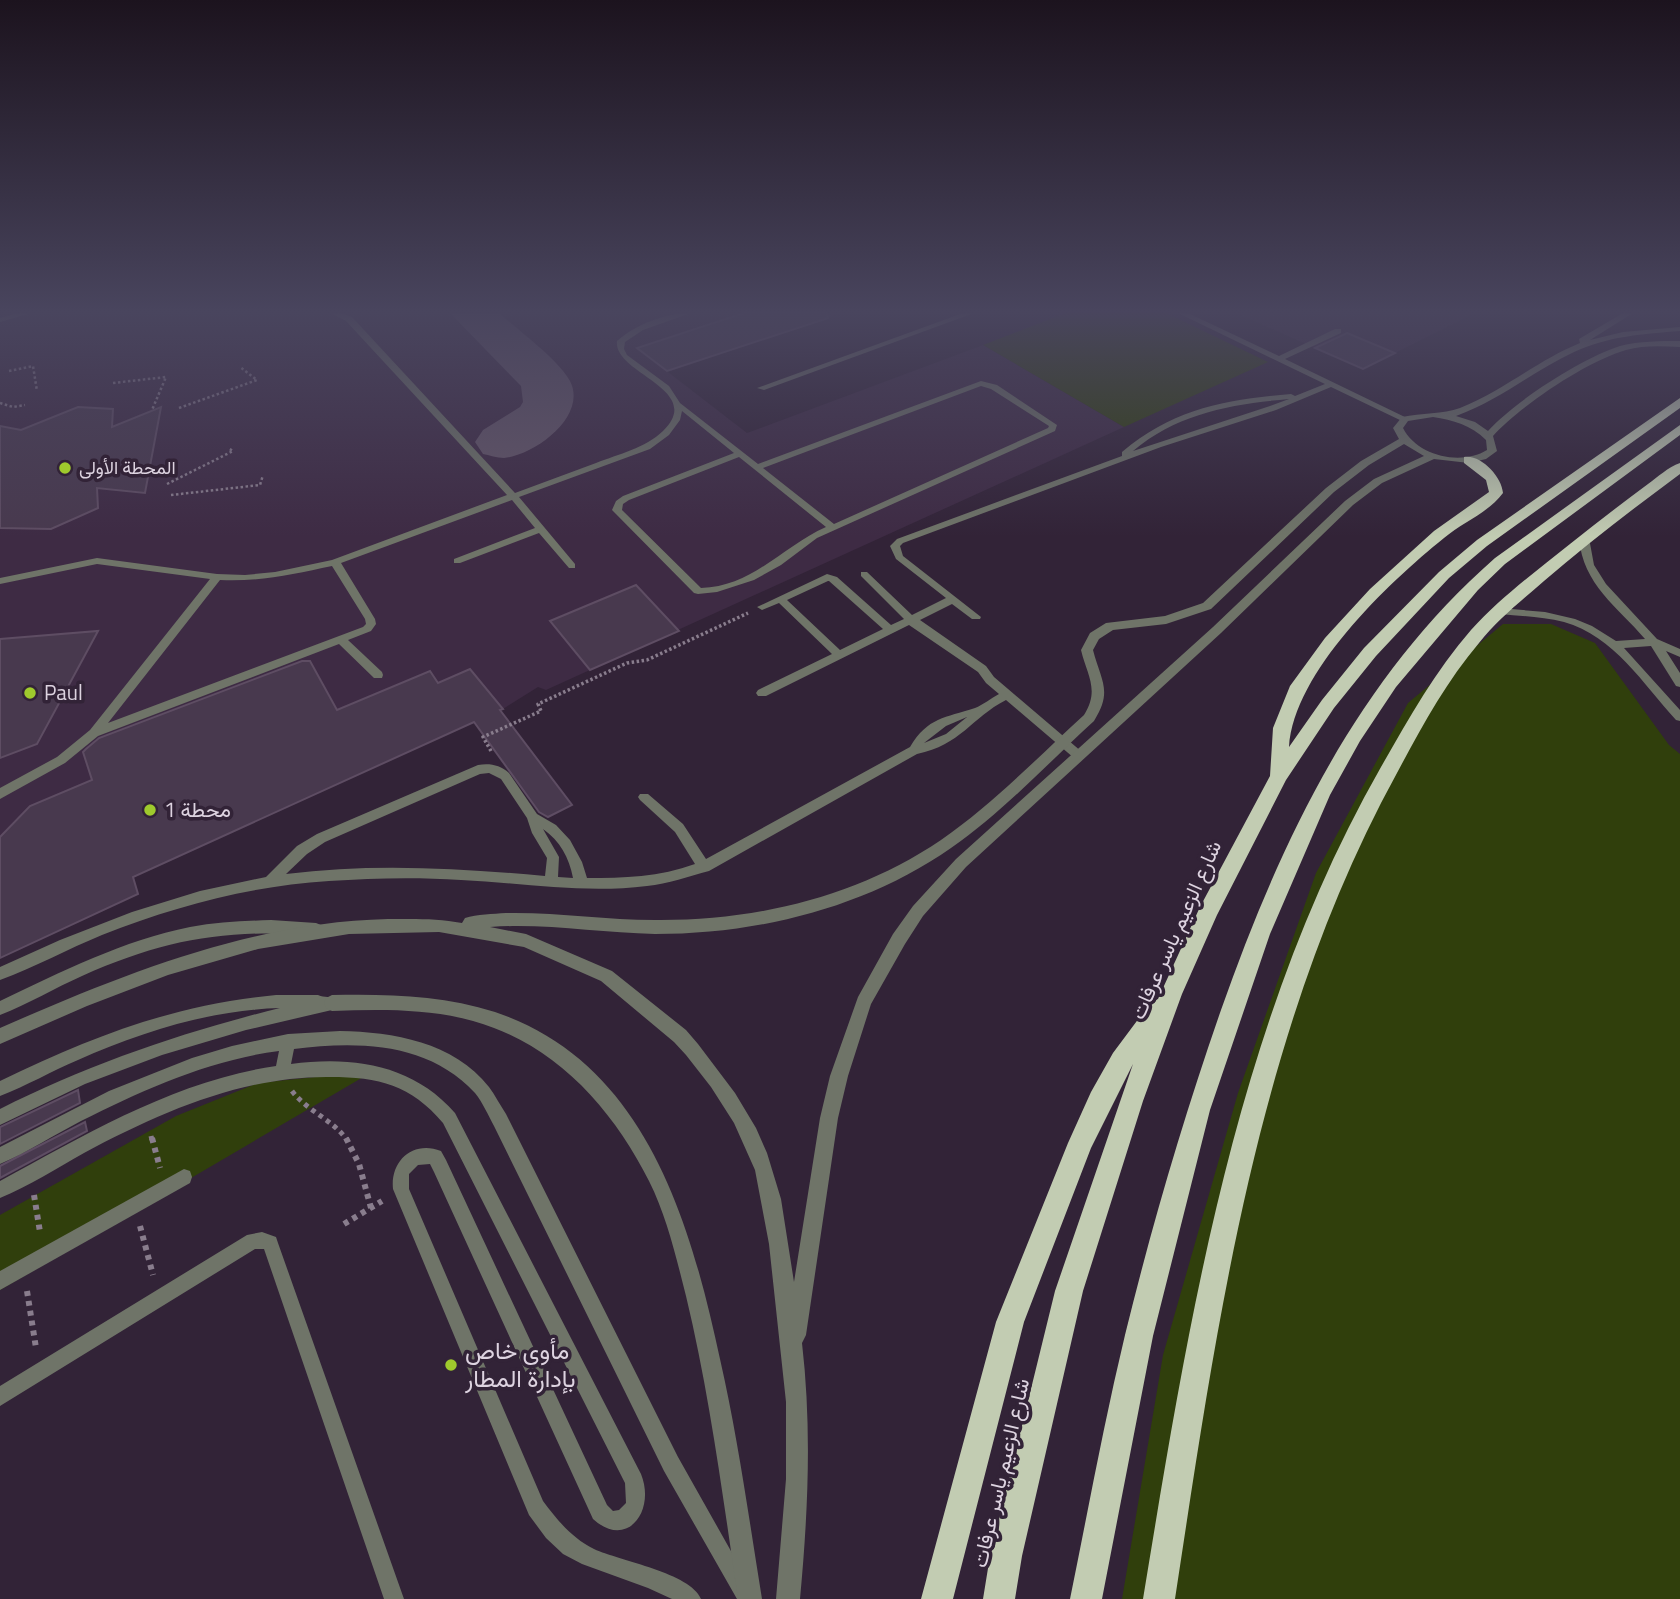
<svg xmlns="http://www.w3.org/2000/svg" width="1680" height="1599" viewBox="0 0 1680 1599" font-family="'Titillium Web',Vazirmatn,sans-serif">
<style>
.built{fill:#3e2b44}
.green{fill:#303f0c}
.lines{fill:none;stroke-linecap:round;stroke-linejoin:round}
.taxiway{fill:#645668;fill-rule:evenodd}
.building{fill:#48394e;stroke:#5e4d63;stroke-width:2}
.path-far3{stroke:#897d8d;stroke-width:2.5;stroke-dasharray:2.5 2.5;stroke-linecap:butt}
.path-far2{stroke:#897d8d;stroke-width:3.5;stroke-dasharray:2.5 2.5;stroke-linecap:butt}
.path-far1{stroke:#897d8d;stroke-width:5;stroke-dasharray:4.5 4.5;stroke-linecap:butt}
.path{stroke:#897d8d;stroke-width:6;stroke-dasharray:5 5;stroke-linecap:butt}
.service{fill:#6f7468;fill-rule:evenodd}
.tertiary{fill:#6f7468;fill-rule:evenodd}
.trunk{fill:#c2ccb2;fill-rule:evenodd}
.poi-dot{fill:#9fca2d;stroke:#322337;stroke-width:2.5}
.labels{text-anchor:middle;stroke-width:7;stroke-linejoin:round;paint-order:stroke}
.far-poi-label{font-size:18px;fill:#ddd3e0;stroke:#322337;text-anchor:start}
.poi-label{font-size:21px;fill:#ddd3e0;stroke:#322337;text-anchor:start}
.street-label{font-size:21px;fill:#ddd3e0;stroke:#322337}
.near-poi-label{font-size:24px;fill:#ddd3e0;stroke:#322337;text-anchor:start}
</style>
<rect width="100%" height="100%" fill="#322337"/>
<g class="built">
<polygon points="0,313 841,313 668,372 747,433 983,345 1124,427 546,690 538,687 503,709 133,877 138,894 0,958"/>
<polygon points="1236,313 1475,313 1395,353 1347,333 1315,348"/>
</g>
<g class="green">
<polygon points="1066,313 1166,313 1268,362 1124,427 983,345"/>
<polygon points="1503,624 1551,624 1595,643 1669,745 1680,754 1680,1599 1122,1599 1163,1355 1238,1093 1316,873 1408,703"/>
<polygon points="335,1075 365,1076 0,1290 0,1215 176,1116 258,1083"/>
</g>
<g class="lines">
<path class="taxiway" d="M450,313H499C518,330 559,360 570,381C588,416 535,455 504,458C497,458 489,455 483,454L475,442L483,430L520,407L523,402L521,386Z"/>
</g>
<g class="building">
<polygon points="744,313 827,313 828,318 667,371 637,348"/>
<polygon points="1347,333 1395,353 1363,369 1315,348"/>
<polygon points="78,407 113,409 112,427 161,407 145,493 97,488 98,508 51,529 0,528 0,426 21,430"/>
<polygon points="636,585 679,631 590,670 550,621"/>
<polygon points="98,631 37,744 0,758 0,639"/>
<polygon points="302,661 310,661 337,710 430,671 438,683 470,669 503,709 500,710 572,805 548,817 539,812 474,722 133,877 138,894 0,958 0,837 30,806 92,780 83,752 86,749 99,738"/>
<polygon points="78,1090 80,1103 0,1144 0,1127"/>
<polygon points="85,1122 87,1131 0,1178 0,1166"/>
</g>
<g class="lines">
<g class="path-far3">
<polyline points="9,371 33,366 37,391"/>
<polyline points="113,383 166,377 152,410"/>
<polyline points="0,403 13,407 25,405"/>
<polyline points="179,408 257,380 240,367"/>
<polyline points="167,484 233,451 228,448"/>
<polyline points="171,495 260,485 263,475"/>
</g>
<polyline class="path-far2" points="491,751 483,737 541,711 538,704 627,663 647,660 748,613"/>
<g class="path-far1">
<path d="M292,1091C307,1111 332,1119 347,1140"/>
<polyline points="151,1136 152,1140"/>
</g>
<g class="path">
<polyline points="152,1138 160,1168"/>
<polyline points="346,1138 359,1164 371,1208"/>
<polyline points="34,1195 40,1232"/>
<polyline points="344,1224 382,1201"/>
<polyline points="140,1226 153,1275"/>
<polyline points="27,1291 36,1348"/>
</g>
<g class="service">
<polygon points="18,313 31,313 0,322 0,318"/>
<path d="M331,313H341L352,317L515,493C542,483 569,473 596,463C619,454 645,448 663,431C706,389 613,374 617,341C636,324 666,313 691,313L643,330L625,342L624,349L627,355L669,386L680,403L758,464L981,381L997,385L1057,425L1055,431L817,538L781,565L754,580L717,592L698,594L694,593L612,510L616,501L623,496L734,453L682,411L680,420L669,435L650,449L519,497L575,564V568H569L539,533L460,563H454V559L535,528L512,500L341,563L375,619L376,624L371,631L348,640L382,672L383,675L382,678H374L339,644L98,736L65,763L0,799V788L57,757L90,730L210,579L97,564L0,584V578L97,558L217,574L245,575L275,572L332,560L507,495L346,321ZM981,386L991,389L1049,426L1048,428L834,524L763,468ZM739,457L826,527C783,546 752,587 701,588L622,510L623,504L629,500ZM332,566L365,619L366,624L363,627L108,723L220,580C259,582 294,574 332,566Z"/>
<polygon points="963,313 974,313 764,390 757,388"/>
<path d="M1178,313H1188L1279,356L1335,329H1341V333L1285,359L1409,419L1402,421L1331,387L1276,410L1161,447L903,543L900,546L903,556L981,617L980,619H972L952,604L920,620L986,666L994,677L1082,752L1084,755L1082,758H1074L1006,700C971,718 961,745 917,754L709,871C689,876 668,884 647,886C585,894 523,883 461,880C417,877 373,878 329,881C250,886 175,906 102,935C68,949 35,967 0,980V967L60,940L132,912L200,891L266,877L297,846L317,834L478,765C490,763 500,765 509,773L537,814L556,825L570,840L582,862L587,878C623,878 660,877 695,864L675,832L640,800L638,797L640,794H648L683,824L706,859L910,747C928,717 945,718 975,708C983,705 991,698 999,694L986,683L978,672L909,625L766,696H758L756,693L758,690L832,654L779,603L762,610L757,607L827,574L837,577L891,625L904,619L861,576V572H867L912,615L946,598L896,559L890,546L897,539L1122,456V452C1175,408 1225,400 1291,394L1295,396L1325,384ZM1289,399L1270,406L1133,451C1178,413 1232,404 1289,399ZM828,581H829L883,629L840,650L787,600ZM967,717L946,734L924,743L946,726ZM489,773L501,779L527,818L532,833L547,858L545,876C458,868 372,863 286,874L307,854L325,842L480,774ZM543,829C560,841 569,857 573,878L558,877L559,857Z"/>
<path d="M1584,535L1589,538L1594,565L1606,584L1657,639L1680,649V657L1666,651L1680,673V687L1676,686L1651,646L1624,648L1680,710V721L1676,720C1643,684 1614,636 1564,622C1543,617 1521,616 1500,614L1495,611L1500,608L1545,612L1575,619L1592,626L1616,641L1645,639C1617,606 1583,585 1579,538Z"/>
<path d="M271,920L316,923L321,925L323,929L321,933L316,935C226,929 165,939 82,976C55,988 28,1004 0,1015V1001C61,972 124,940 190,927C217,922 244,921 271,920Z"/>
<path d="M276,995H318C325,998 330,996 337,998L339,1003L337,1008L332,1010L246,1030L162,1055L85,1084L0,1125V1109C89,1064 183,1032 280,1008C210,1010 141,1032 78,1060C52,1071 26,1086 0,1096V1081C93,1036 173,1005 276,995Z"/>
<path d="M340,1031C393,1032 454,1042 489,1087C495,1095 500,1105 506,1114L678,1457L758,1599H737L664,1471L494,1126C488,1115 483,1103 475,1093C428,1042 358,1041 294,1049L291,1064C352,1056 412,1064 455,1113L641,1474C656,1511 627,1550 593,1519L434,1172L430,1164L418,1165L409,1174V1189L543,1501C558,1521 572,1538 594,1549C620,1561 691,1573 701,1599H672L648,1588L582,1564L563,1554L546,1538L529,1515L393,1189C390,1161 413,1140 441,1151L446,1160L607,1505L613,1511L619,1510L626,1503L625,1483L443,1123C411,1085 379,1077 330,1077C243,1076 161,1112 84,1153C57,1168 29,1186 0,1198V1181C86,1134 177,1080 276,1066L279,1051C209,1060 143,1090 81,1121C54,1135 28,1152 0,1164V1147L109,1091L192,1058L232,1046L288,1034Z"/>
<polygon points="184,1169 190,1171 192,1177 190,1183 0,1290 0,1271"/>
<polygon points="262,1232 276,1237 278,1243 404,1599 384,1599 264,1249 255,1249 0,1406 0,1386 247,1235"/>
</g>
<g class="tertiary">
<path d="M1623,313H1633L1590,340L1623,332L1680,327V331C1644,334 1608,336 1574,352C1533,371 1499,401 1456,416L1475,422L1488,431C1515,401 1582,358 1620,346C1640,341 1660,341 1680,341V347C1662,346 1643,345 1626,350C1587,361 1520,406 1493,436L1497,451L1486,459L1469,463L1434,459L1382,483L1353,505L1221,633L966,867L923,916L905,944L871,1004L848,1076L838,1118L806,1335L802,1343C812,1429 808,1513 800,1599H776L786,1479V1402L769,1244L755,1170L734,1123L711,1087L686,1055L674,1042L601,981L524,947L439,932L349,934L258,949L168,975L87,1006L0,1044V1028C123,974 252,922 388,919C413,919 437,918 462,923L465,918C477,914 493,914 506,913C556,912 605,920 655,920C755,921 857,897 941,840C993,804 1038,757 1084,715C1100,690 1087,675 1081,650L1090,633L1106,623L1165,616L1203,603L1326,488L1361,461L1399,439L1393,428L1402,417C1421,413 1443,414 1460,408C1503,391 1538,360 1580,343L1579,339ZM1433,417C1453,420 1471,425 1486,440L1487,450C1461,466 1417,456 1403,428L1408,421ZM1404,444L1424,456L1374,479L1345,501L1213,627L956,859L913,906L893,934L858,997L830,1076L820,1118L794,1282L781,1199L767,1153L756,1128L735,1093L698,1044L686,1030L612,971L526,934L490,927C545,923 600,933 655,934C758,934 865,908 951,848C1003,812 1047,764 1094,721C1113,691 1101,681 1093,650L1099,639L1113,630L1166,624L1211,609L1334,492L1369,465Z"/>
<path d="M332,995C387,994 442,995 495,1012C645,1062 690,1220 720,1359C738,1438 749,1519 762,1599H738C723,1498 710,1396 686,1296C676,1257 667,1217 649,1181C616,1115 564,1054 494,1028C443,1008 386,1009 332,1011L326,1008L324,1003L326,998Z"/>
</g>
<g class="trunk">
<path d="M1680,398V408L1487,546L1449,578L1376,656L1334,708L1286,780L1217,915L1182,994L1143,1101L1083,1291L1022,1556L1015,1599H983L990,1556L1055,1291L1133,1064L1091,1148L1024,1322L953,1599H921L996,1322L1068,1143L1091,1092L1113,1053L1151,1002L1158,999L1200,907L1270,776L1273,728L1290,686L1325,638L1370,589L1434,531L1489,492L1486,480L1464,463V457C1481,454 1502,477 1503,493C1488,513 1463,522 1444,538C1387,584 1294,672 1289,747L1322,700L1364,648L1439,572L1477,540Z"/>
<path d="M1680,425V435L1505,564L1478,590L1396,687L1360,741L1330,795L1270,934L1210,1110L1153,1336L1102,1599H1070C1088,1511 1104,1422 1125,1335C1152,1225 1184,1116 1221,1010C1281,840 1357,679 1495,558Z"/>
<path d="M1680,463V474C1634,508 1588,543 1544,581C1521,601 1498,619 1479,643C1446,682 1421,728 1397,773C1258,1026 1218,1317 1175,1599H1143C1190,1314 1236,1021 1381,767C1408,720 1435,671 1471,630C1500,598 1536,571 1570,544C1595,524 1621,504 1648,484C1658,477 1668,467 1680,463Z"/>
</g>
</g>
<linearGradient id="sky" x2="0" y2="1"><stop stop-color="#1c131e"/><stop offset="0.58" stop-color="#49455e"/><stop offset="1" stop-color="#49455e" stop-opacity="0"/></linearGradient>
<rect width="1680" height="537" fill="url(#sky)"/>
<g class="poi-dot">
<circle cx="65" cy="468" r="7"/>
<circle cx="30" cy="693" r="7"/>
<circle cx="150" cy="810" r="7"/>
<circle cx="451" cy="1365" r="7"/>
</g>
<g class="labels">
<g class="far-poi-label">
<text x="79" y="474">المحطة الأولى</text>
</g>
<g class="poi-label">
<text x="44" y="700">Paul</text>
<text x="164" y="817">محطة 1</text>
</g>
<g class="street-label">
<text transform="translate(1176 930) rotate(-66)" y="7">شارع الزعيم ياسر عرفات</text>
<text transform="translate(1001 1473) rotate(-77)" y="7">شارع الزعيم ياسر عرفات</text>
</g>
<g class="near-poi-label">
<text x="465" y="1359">مأوى خاص<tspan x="465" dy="28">بإدارة المطار</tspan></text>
</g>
</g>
</svg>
